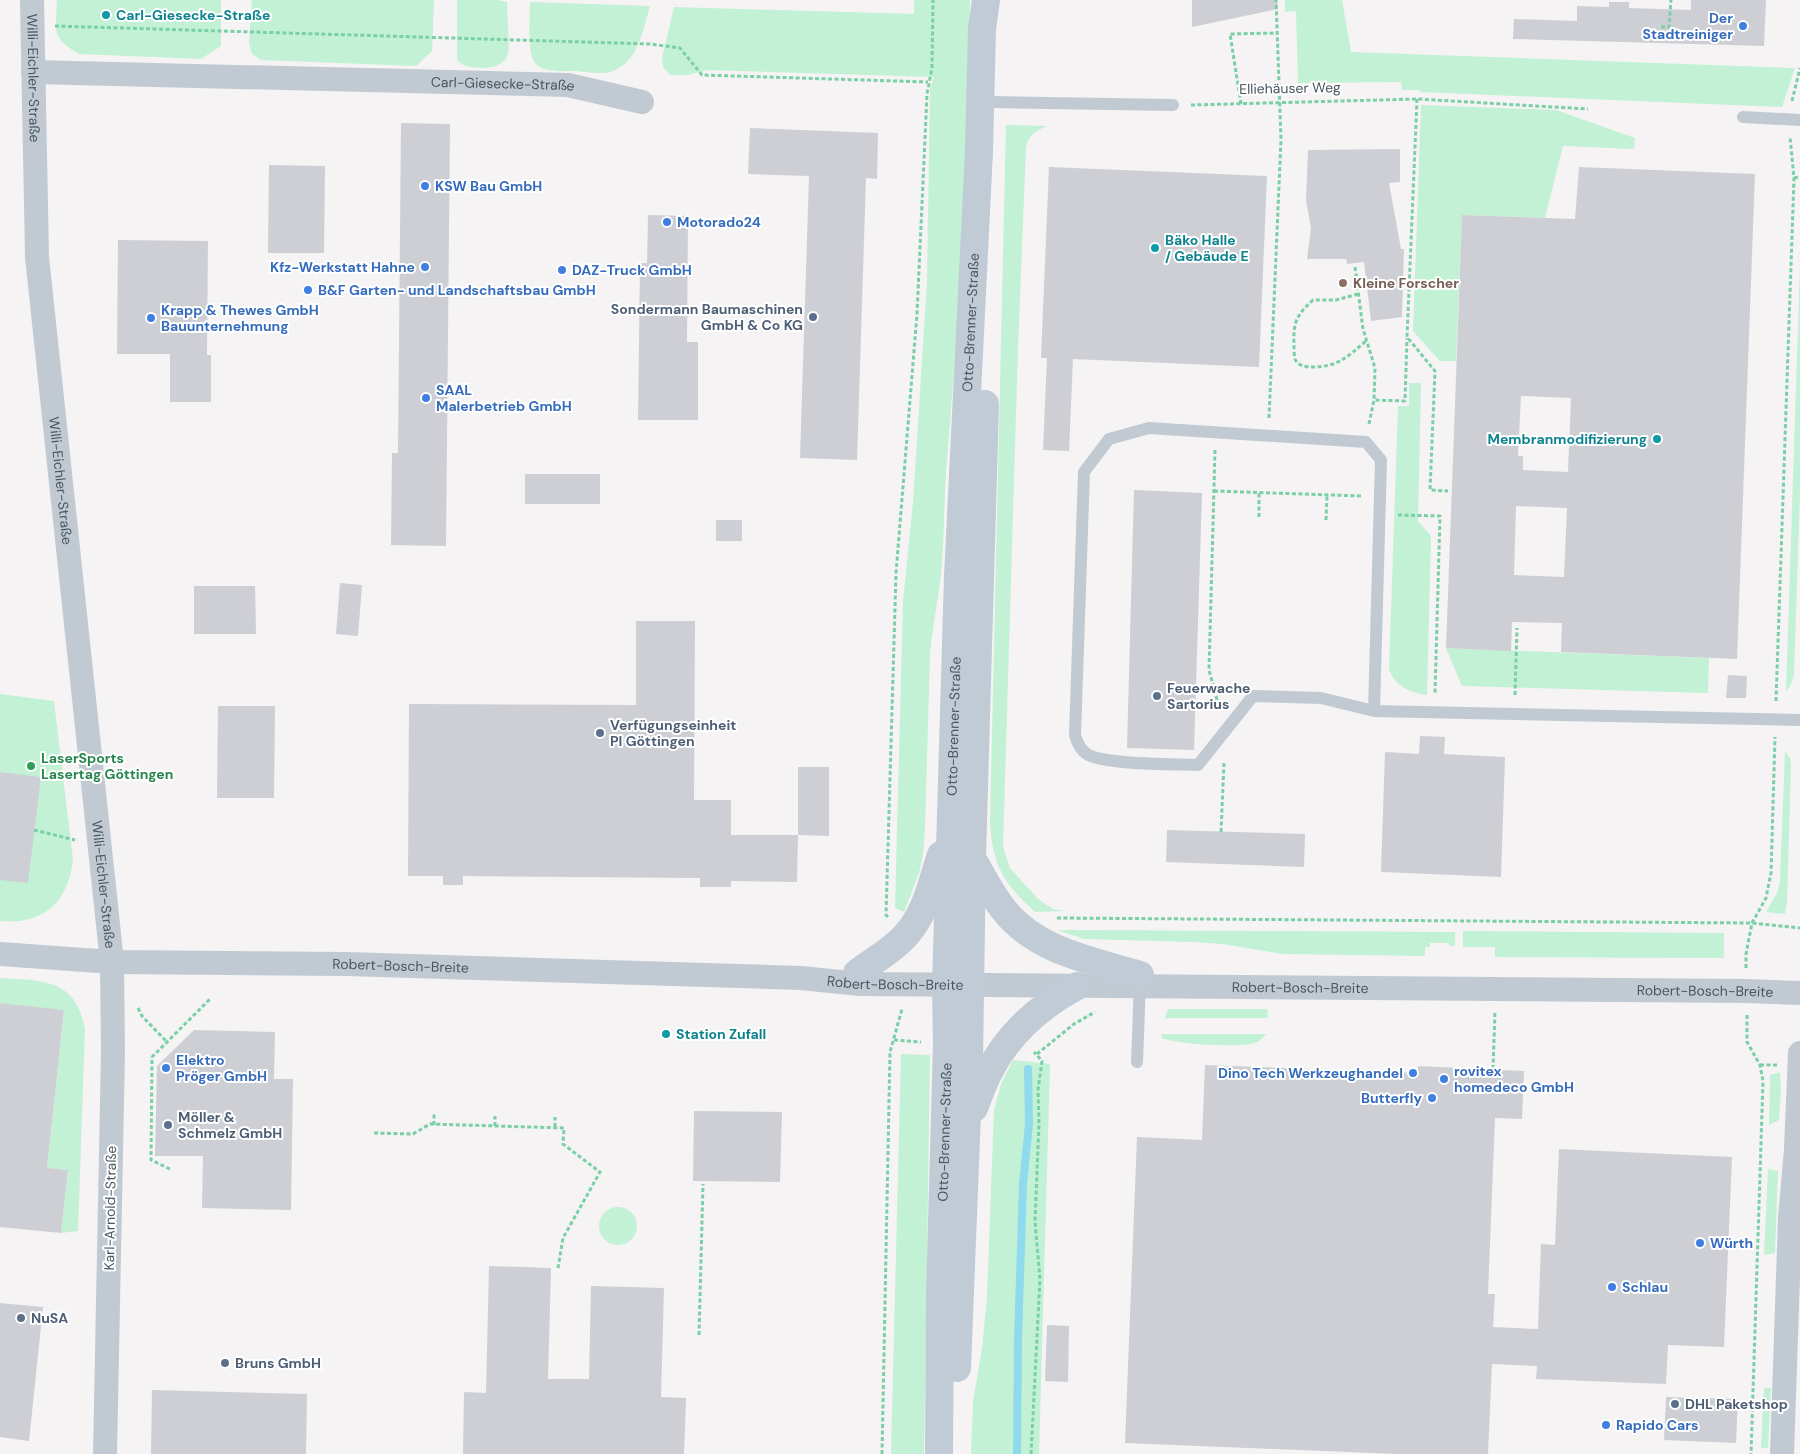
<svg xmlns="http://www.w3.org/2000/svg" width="1800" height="1454" viewBox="0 0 1800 1454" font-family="'DM Sans',sans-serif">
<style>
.green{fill:#c3f1d5}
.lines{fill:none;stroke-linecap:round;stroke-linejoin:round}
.stream{stroke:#90daee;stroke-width:8}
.building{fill:#cdcfd5;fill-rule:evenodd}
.path{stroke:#7ad0a6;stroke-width:3;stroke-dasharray:4 2.5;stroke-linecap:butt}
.lane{stroke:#c1cad2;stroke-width:12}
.street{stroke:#c1cad2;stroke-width:24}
.secondary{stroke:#c1cbd6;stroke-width:28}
.culture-dot{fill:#0f9aa8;stroke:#fff;stroke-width:2}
.shop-dot{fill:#3f7fe0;stroke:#fff;stroke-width:2}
.education-dot{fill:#8d6e63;stroke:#fff;stroke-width:2}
.service-dot{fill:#5c6f8a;stroke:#fff;stroke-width:2}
.leisure-dot{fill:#2e9e5b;stroke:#fff;stroke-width:2}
.labels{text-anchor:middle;stroke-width:4;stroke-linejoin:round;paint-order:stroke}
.culture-label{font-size:14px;font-weight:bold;fill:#0d838f;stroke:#fff;text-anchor:start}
.shop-label{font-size:14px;font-weight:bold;fill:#366cbe;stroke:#fff;text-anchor:start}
.street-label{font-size:14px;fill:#4a5661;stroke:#fff}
.education-label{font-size:14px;font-weight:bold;fill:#785e54;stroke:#fff;text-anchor:start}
.service-label{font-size:14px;font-weight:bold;fill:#4e5e75;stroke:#fff;text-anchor:start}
.leisure-label{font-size:14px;font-weight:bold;fill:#27864d;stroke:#fff;text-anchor:start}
</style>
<rect width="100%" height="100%" fill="#f5f3f3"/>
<g class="green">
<path d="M57,0H221V46L201,59L79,54C50,37 56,30 57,0Z"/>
<polygon points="252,0 434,0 432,51 416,66 261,60 252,54 249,43"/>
<path d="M457,0H498L507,2C507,13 510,45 508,54C505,65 492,68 482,68C472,67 464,68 457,60Z"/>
<path d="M914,0H970C969,158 959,316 946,473C944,507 944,541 941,575C938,602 932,628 930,654L925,829L923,855L919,873L904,912L895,908L903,601L913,502L927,282L930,89L934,77L707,70L688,75H670L663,67L662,58L674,7L914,14Z"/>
<polygon points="1285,0 1342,0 1351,52 1795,68 1782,107 1420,92 1420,90 1402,90 1401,82 1298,83 1296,11 1285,12"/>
<path d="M530,2L650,6C643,30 638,64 610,72C599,75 583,71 572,71C559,71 544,73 535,63C527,53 530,16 530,2Z"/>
<polygon points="1421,105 1556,110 1635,138 1634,149 1563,146 1545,218 1462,215 1456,361 1440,361 1413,331"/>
<path d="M1006,125L1047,126C1035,132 1029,134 1026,148L1018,347L1003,847L1010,868L1038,899L1053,909L1065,911L1035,912C1003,883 992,864 990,821Z"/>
<polygon points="1800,265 1800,493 1794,673 1792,682 1786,692"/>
<path d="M1409,383H1421L1418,521L1431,536L1427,695C1409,692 1395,687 1389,669L1398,406H1409Z"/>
<polygon points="1446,648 1709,658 1708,693 1462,686"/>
<path d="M0,694L54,701L73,859C69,902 43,925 0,921Z"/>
<polygon points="1785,751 1790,758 1791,766 1787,901 1785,914 1766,912 1777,893 1780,881"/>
<polygon points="1057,930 1455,932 1455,946 1450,946 1449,943 1430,943 1430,947 1425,947 1425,956 1282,954 1222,944 1195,942 1084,939"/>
<polygon points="1463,931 1724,933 1724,958 1495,957 1495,947 1463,947"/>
<path d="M0,978C44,981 75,978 85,1029L78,1231L61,1233L68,1170L47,1168L64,1011L0,1003Z"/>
<polygon points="1168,1009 1267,1009 1268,1018 1165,1018"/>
<path d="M1161,1034H1266C1263,1038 1259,1042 1254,1043C1240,1048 1175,1044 1162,1038Z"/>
<polygon points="901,1054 930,1055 924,1454 891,1454"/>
<polygon points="1013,1060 1050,1064 1039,1454 971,1454 973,1402 982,1348 987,1296 994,1110 1001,1084"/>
<polygon points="1780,1072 1781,1089 1779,1120 1769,1125 1770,1075"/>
<polygon points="1768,1169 1778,1171 1775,1253 1764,1255"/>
<circle cx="618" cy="1226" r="19"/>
<polygon points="1764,1388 1771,1388 1768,1448 1761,1448"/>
</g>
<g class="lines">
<polyline class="stream" points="1017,1454 1018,1340 1023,1184 1029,1124 1028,1069"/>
</g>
<g class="building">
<polygon points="1192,0 1277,0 1278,9 1192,27"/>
<polygon points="1691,0 1766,0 1764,46 1513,39 1514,19 1577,21 1577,6 1609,7 1609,2 1629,2 1629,8 1691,10"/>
<polygon points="401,123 450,124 446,546 391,545 392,453 398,453"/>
<polygon points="750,128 878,133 877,179 866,178 857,460 800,458 809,176 748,174"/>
<polygon points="1400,149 1400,182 1389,183 1401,249 1404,249 1402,317 1371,321 1364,262 1347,264 1346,259 1307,259 1311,228 1306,200 1308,150"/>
<polygon points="269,165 325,166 324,253 268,253"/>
<polygon points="1049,167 1267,176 1259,367 1073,359 1069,451 1043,450 1047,358 1041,358"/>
<path d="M1579,167L1755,174L1737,659L1561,652L1562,623L1512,622L1511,651L1446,648L1462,215L1575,219ZM1521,396L1571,398L1568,472L1523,470V456H1518ZM1516,506L1567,508L1564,577L1514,575Z"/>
<polygon points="648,215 688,216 687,342 698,342 698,420 638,420 640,263 647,263"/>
<polygon points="118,240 208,241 207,355 211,355 211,402 170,402 170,354 117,354"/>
<rect x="525" y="474" width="75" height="30"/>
<polygon points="1134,490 1202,493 1194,750 1127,748"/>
<rect x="716" y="520" width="26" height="21"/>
<polygon points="340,583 362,585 358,636 336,634"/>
<polygon points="194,586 255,586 256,634 194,634"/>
<polygon points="636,621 695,621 694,800 731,800 731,835 798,835 797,882 731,881 731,887 700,887 700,878 463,876 463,885 443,885 443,876 408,876 409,704 636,705"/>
<polygon points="1728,675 1747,676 1746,698 1726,698"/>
<polygon points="218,706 275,706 274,798 217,798"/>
<polygon points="1420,736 1445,737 1444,754 1505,757 1501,877 1381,872 1385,752 1419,754"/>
<polygon points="798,767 829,767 829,836 798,835"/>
<polygon points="0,772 41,777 28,883 0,880"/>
<polygon points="1167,830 1305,834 1304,867 1166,862"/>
<polygon points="0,1003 64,1010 47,1168 68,1170 61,1233 0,1227"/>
<polygon points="194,1030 275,1032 274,1079 293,1079 291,1210 202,1208 203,1156 155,1156 157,1066"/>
<polygon points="1205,1065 1418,1073 1418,1066 1524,1071 1522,1119 1495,1118 1488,1294 1495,1294 1493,1327 1538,1329 1541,1244 1555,1245 1559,1149 1732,1157 1724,1347 1668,1345 1666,1384 1536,1379 1537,1366 1492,1364 1488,1454 1397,1454 1125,1443 1137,1137 1202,1140"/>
<polygon points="694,1111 782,1112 780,1182 693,1181"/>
<polygon points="489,1266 551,1268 548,1379 589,1379 591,1286 664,1288 661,1397 686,1398 684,1454 463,1454 464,1392 486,1393"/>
<polygon points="0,1303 43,1307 29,1441 0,1437"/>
<polygon points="1047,1325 1069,1326 1068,1382 1045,1381"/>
<polygon points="152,1390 307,1394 306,1454 151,1454"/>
<polygon points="1666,1397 1738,1399 1736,1443 1664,1440"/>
</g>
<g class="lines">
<g class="path">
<polyline points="55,26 650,44 680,48 702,75 928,82"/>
<polyline points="1661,27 1669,27 1671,0"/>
<polyline points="1417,99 1407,337 1435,371 1430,490 1448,491"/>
<polyline points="1792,101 1800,68"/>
<polyline points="1241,104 1230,34 1276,33"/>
<polyline points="1191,105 1417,99 1588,109"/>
<polyline points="1794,178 1800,177"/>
<polyline points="1355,267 1363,329 1375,368 1374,400"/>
<path d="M1358,294L1336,300H1313C1297,315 1293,321 1294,344C1294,348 1294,355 1295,359C1298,366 1306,367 1312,367C1338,367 1347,357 1366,341"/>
<polyline points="1269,418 1281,139 1276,0"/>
<polyline points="1369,424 1374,400 1405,401 1407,338"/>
<polyline points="1215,450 1209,670 1219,707"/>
<polyline points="1214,491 1361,496"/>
<polyline points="1398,515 1440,516 1435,693"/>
<polyline points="1259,517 1259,493"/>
<polyline points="1326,520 1327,495"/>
<polyline points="1515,695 1517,628"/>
<polyline points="1776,701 1794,178 1790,137"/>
<polyline points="34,830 75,840"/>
<polyline points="1221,832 1224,762"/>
<polyline points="888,917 886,915 896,573 917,314 927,94 932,68 933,0"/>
<polyline points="1057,918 1752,923 1800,928"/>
<polyline points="1746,968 1746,954 1752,923 1766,898 1771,873 1775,737"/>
<polyline points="138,1008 142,1016 167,1042"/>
<polyline points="1747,1015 1747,1042 1760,1065 1763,1081 1751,1454"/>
<polyline points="894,1040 921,1042"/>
<polyline points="1037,1054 1074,1024 1095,1012"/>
<polyline points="1760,1065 1777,1065"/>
<polyline points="1493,1069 1495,1012"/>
<polyline points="434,1125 434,1114"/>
<polyline points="495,1126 495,1116"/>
<polyline points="555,1127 555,1117"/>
<polyline points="374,1133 413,1134 430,1124 564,1128 563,1144 600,1172 563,1238 558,1268"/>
<polyline points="170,1169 151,1160 152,1057 210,999"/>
<polyline points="699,1335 703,1184"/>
<polyline points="882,1454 890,1052 902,1009"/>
<polyline points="1031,1454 1040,1279 1035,1222 1039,1123 1038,1090 1042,1061 1034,1052"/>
</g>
<g class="lane">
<polyline points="993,102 1173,105"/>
<polyline points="1743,117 1800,120"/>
<path d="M1374,711L1381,460L1366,442L1149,428L1109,439L1084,472L1075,735C1077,742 1080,750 1087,754C1103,765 1175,764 1198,765L1253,696L1321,698L1374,711L1800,720"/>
<polyline points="1137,1062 1140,982"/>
</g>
<g class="street">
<path id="s1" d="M32,0L37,257L112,962L113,1053L105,1454"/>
<path id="s2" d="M33,72L568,85L642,102"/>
<path id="s3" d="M0,954L112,962L346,964L801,978L860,984L1746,991L1800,993"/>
<polyline points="1782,1454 1790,1218 1796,1149 1800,1053"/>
</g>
<g class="secondary">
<path d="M972,858C982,875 991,894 1004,910C1036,951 1093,961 1140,975"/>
<path d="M857,973C873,961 893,950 906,935C926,913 932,882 941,855"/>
<path d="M974,1108C979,1096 983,1083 989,1072C1008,1034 1040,1006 1077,986"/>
<polyline points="957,1368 969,1061 972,856 985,404"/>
<path id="s4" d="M939,1454L940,1294L947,1044L946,985L958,576L979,151L982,29L986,0"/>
</g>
</g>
<g class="culture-dot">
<circle cx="106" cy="15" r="5"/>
<circle cx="1155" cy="248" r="5"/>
<circle cx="1657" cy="439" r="5"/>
<circle cx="666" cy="1034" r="5"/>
</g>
<g class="shop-dot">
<circle cx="1743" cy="26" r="5"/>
<circle cx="425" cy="186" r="5"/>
<circle cx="667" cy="222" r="5"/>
<circle cx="425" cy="267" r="5"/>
<circle cx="562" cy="270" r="5"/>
<circle cx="308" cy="290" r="5"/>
<circle cx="151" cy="318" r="5"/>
<circle cx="426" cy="398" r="5"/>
<circle cx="166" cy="1068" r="5"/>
<circle cx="1413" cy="1073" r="5"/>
<circle cx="1444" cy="1079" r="5"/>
<circle cx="1432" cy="1098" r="5"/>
<circle cx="1700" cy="1243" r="5"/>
<circle cx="1612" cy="1287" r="5"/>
<circle cx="1606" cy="1425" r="5"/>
</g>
<circle class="education-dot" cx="1343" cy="283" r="5"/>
<g class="service-dot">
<circle cx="813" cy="317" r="5"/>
<circle cx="1157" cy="696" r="5"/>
<circle cx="600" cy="733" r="5"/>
<circle cx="168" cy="1125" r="5"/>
<circle cx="21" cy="1318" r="5"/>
<circle cx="225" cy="1363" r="5"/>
<circle cx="1675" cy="1404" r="5"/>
</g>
<circle class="leisure-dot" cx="31" cy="766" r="5"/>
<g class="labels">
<g class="culture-label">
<text x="116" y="20">Carl-Giesecke-Straße</text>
<text x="1165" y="245">Bäko Halle<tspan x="1165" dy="16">/ Gebäude E</tspan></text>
<text x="1647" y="444" text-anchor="end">Membranmodifizierung</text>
<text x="676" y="1039">Station Zufall</text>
</g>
<g class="shop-label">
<text x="1733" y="23" text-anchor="end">Der<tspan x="1733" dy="16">Stadtreiniger</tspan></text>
<text x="435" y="191">KSW Bau GmbH</text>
<text x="677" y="227">Motorado24</text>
<text x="415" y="272" text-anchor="end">Kfz-Werkstatt Hahne</text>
<text x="572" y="275">DAZ-Truck GmbH</text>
<text x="318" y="295">B&amp;F Garten- und Landschaftsbau GmbH</text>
<text x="161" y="315">Krapp &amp; Thewes GmbH<tspan x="161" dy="16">Bauunternehmung</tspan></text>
<text x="436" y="395">SAAL<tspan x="436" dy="16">Malerbetrieb GmbH</tspan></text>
<text x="176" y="1065">Elektro<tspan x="176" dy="16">Pröger GmbH</tspan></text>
<text x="1454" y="1076">rovitex<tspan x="1454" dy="16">homedeco GmbH</tspan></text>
<text x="1403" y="1078" text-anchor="end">Dino Tech Werkzeughandel</text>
<text x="1422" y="1103" text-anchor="end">Butterfly</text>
<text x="1710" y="1248">Würth</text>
<text x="1622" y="1292">Schlau</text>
<text x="1616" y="1430">Rapido Cars</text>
</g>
<g class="street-label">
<text dy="5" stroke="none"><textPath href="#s1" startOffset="78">Willi-Eichler-Straße</textPath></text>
<text dy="5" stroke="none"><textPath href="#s2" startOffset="470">Carl-Giesecke-Straße</textPath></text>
<text transform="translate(1290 88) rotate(-1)" y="5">Elliehäuser Weg</text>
<text dy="5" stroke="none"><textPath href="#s4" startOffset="1132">Otto-Brenner-Straße</textPath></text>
<text dy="5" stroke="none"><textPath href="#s1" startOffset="482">Willi-Eichler-Straße</textPath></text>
<text dy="5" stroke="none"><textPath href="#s4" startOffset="728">Otto-Brenner-Straße</textPath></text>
<text dy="5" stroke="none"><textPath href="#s1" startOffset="888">Willi-Eichler-Straße</textPath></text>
<text dy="5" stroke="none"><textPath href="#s3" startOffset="401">Robert-Bosch-Breite</textPath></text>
<text dy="5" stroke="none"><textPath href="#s3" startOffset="896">Robert-Bosch-Breite</textPath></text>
<text dy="5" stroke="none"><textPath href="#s3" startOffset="1301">Robert-Bosch-Breite</textPath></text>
<text dy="5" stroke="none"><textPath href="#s3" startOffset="1706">Robert-Bosch-Breite</textPath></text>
<text dy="5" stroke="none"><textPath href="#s4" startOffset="322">Otto-Brenner-Straße</textPath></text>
<text transform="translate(110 1208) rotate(-89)" y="5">Karl-Arnold-Straße</text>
</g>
<g class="education-label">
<text x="1353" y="288">Kleine Forscher</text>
</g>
<g class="service-label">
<text x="803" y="314" text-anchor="end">Sondermann Baumaschinen<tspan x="803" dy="16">GmbH &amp; Co KG</tspan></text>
<text x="1167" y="693">Feuerwache<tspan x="1167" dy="16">Sartorius</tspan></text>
<text x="610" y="730">Verfügungseinheit<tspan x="610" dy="16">PI Göttingen</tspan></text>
<text x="178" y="1122">Möller &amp;<tspan x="178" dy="16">Schmelz GmbH</tspan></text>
<text x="31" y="1323">NuSA</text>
<text x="235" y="1368">Bruns GmbH</text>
<text x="1685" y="1409">DHL Paketshop</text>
</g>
<g class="leisure-label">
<text x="41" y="763">LaserSports<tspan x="41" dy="16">Lasertag Göttingen</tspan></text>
</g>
</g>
</svg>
